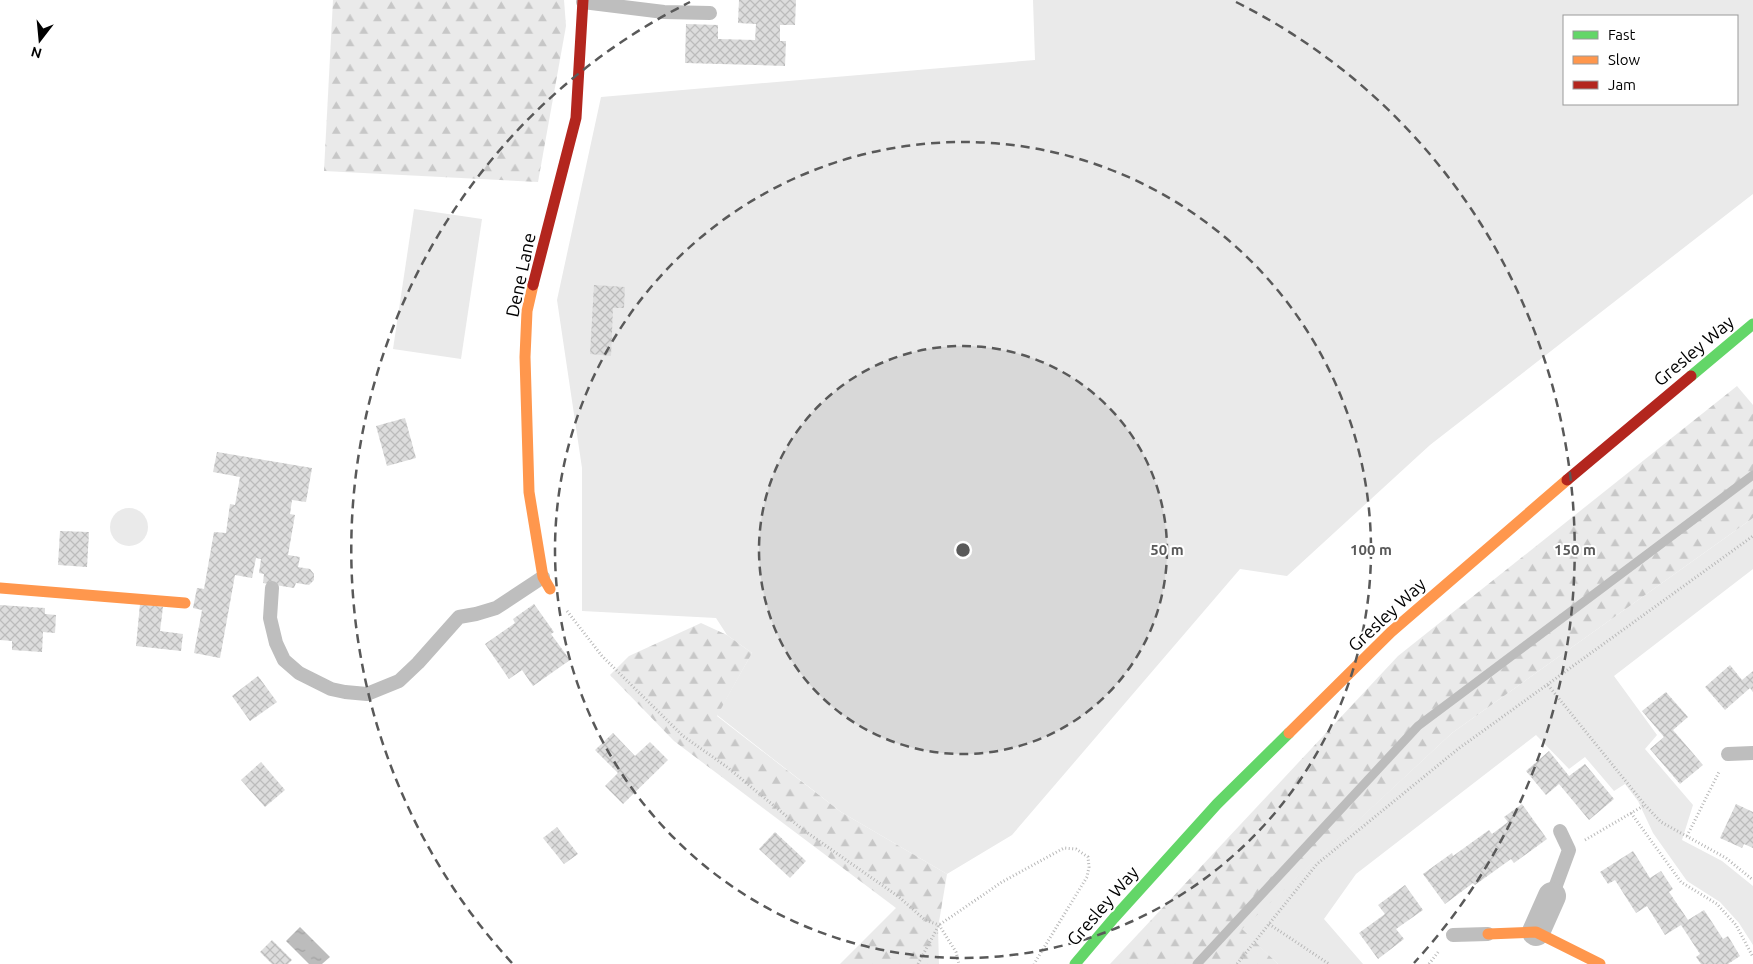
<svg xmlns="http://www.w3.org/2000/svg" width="1753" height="964" viewBox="0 0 1753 964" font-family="Ubuntu,sans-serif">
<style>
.grass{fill:#eaeaea;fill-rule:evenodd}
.forest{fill:url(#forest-firs)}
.water{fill:url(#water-ripples)}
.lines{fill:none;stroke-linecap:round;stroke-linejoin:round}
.stream{stroke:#bcbcbc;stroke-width:9}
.building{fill:url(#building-cross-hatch)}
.path{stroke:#b8b8b8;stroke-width:3;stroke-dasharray:1 2.5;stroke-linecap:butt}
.lane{stroke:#bebebe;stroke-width:14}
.street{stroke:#bebebe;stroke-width:28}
.fast{stroke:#63d668;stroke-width:11}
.slow{stroke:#ff974d;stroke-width:11}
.jam{stroke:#b3261e;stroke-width:11}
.ring{fill:none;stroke:#595959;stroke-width:2.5;stroke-dasharray:9 6}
.labels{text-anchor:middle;stroke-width:4;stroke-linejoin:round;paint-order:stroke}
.street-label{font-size:18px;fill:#000;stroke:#fff}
.centre{fill:#595959;stroke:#fff;stroke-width:2.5}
.ring-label{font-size:15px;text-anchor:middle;font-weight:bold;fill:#595959;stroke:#fff;stroke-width:4;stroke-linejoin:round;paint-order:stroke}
</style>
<defs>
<pattern id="forest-firs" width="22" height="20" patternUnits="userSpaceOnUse" patternTransform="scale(1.25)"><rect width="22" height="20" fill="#eaeaea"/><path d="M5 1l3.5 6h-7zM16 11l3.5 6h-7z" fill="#c7c7c7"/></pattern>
<pattern id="water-ripples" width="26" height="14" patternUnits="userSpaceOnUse" patternTransform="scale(1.25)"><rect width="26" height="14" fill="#bcbcbc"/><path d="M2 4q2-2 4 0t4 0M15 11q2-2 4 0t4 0" fill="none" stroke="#a0a0a0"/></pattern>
<pattern id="building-cross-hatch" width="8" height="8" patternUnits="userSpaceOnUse" patternTransform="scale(1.25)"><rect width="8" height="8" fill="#ddd"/><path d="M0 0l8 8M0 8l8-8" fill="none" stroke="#bcbcbc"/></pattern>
</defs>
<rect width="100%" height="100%" fill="#fff"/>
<g class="grass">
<path d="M1033,0H1753V194L1430,445L1287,576L1240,569L1012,835L947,874L841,812L717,715L752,653L727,635L716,618L582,611V468L557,300L601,97L1035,60ZM1564,16H1737V104H1564Z"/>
<polygon points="414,209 482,219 461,359 393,349"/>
<circle cx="129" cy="527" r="19"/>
<polygon points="1753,518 1753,569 1614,676 1657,735 1645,749 1693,805 1682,840 1722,861 1753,886 1753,945 1739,923 1720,902 1687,881 1653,833 1638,801 1625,784 1614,791 1585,757 1569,769 1536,735 1356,874 1324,919 1363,964 1278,964 1241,929 1452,733"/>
</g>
<g class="forest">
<polygon points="333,0 564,0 566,26 538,182 324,171"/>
<polygon points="1737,386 1753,405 1753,518 1452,733 1242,929 1278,964 1110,964 1398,656"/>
<polygon points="701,623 727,635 752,653 717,716 841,812 947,874 938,928 939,964 840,964 896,908 674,741 610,675 629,656"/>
</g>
<polygon class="water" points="300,927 330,957 322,964 309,964 286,941"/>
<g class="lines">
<polyline class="stream" points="1197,964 1418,726 1753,475"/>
</g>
<g class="building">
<polygon points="739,0 796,0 795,25 780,25 780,41 786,41 785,66 685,63 686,24 718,25 718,39 755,40 756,24 738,23"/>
<polygon points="594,285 625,287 624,308 613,308 611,356 590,354"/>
<polygon points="405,418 416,458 387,466 376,426"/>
<polygon points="217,452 312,468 306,502 292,500 290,514 295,515 288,555 300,557 298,567 310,569 314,574 314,580 309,585 296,583 294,588 263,583 264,574 259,573 261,559 256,558 252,578 235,575 220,658 194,653 202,610 193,608 197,588 204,589 214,532 226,533 230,504 235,505 240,477 213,472"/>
<polygon points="60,531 89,532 87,567 58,565"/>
<polygon points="140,604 163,607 160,631 183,634 181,651 136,646"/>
<polygon points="534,604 554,632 551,634 570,660 533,686 522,670 509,679 485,644 515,623 513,619"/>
<polygon points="0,605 45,608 45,614 56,615 55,633 43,632 42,652 12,650 12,641 0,640"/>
<polygon points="1730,665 1742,680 1753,671 1753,692 1750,688 1725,710 1705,687"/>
<polygon points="258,676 277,702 250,721 232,696"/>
<polygon points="1666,692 1688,717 1673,730 1703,765 1680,784 1650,749 1664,737 1642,711"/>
<polygon points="613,733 635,756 650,742 668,760 623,804 605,786 618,773 595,750"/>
<polygon points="1549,751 1569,776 1585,764 1614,799 1589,820 1559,784 1546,795 1526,771"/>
<polygon points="261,762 285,790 265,807 241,780"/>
<polygon points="1522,804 1547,839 1514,863 1511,859 1475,885 1473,883 1445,904 1423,874 1452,853 1453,856 1489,830 1492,834 1508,822 1504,817"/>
<polygon points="1736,804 1753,812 1753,848 1744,844 1742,848 1720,838"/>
<polygon points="557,827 578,854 564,864 543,838"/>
<polygon points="775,832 806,861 790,878 759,849"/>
<polygon points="1633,851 1650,878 1661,871 1673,889 1669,892 1688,920 1704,910 1723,939 1728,936 1740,956 1728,964 1701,964 1696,957 1700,954 1681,925 1665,935 1647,906 1636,913 1615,880 1608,884 1600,872"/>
<polygon points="1405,885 1423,910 1396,929 1404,939 1378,959 1359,933 1385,914 1378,905"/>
<polygon points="272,940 292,960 288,964 272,964 260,952"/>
</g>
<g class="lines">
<g class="path">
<polyline points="567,611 602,656 683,736 727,767 802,829 899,897 925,920 939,925 956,952 959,964"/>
<polyline points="1548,685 1645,805 1661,822 1726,858 1753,880"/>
<polyline points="1631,813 1681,882 1717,904 1736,925 1753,957"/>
<polyline points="1687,836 1719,772"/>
<polyline points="1585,840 1645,805"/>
<polyline points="1269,924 1329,964"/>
<polyline points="918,964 939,925 1002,882 1064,848 1076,849 1088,857 1089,867 1087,877 1034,964"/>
<polyline points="1237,964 1317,864 1458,749 1753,536"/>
<polyline points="1429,964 1439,951"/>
</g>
<g class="lane">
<polyline points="583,2 664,12 710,13"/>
<polyline points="272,588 270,618 276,643 284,660 299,673 331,689 345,692 367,694 399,681 418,663 459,617 476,614 496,608 543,577"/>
<polyline points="1728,754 1753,753"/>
<polyline points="1552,896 1569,850 1560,831"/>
<polyline points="1453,935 1488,934"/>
</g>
<polyline class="street" points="1536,932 1552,896"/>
<g class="fast">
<polyline points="1691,376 1753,324"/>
<polyline points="1075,964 1114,918 1217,804 1289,733"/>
</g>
<g class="slow">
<polyline points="533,285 527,311 525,357 529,492 543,577 550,589"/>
<polyline points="0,588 185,603"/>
<polyline points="1289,733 1391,632 1567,480"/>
<polyline points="1488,934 1536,932 1600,964"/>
</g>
<g class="jam">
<polyline points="533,285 576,118 583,0"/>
<polyline points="1567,480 1691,376"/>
</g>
</g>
<circle cx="963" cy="550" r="204" fill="#595959" fill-opacity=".12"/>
<g class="ring">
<circle cx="963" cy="550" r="204"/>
<circle cx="963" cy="550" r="408"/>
<path d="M512 963A612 612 0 0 1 690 2M1236 2A612 612 0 0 1 1414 963"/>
</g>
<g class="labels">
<g class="street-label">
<text transform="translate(521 275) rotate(-78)" y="6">Dene Lane</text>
<text transform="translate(1694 351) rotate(-40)" y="6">Gresley Way</text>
<text transform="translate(1387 615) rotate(-43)" y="6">Gresley Way</text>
<text transform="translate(1103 906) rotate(-49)" y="6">Gresley Way</text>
</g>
</g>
<circle cx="963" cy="550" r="8" class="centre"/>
<g class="ring-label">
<text x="1167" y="555">50 m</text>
<text x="1371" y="555">100 m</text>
<text x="1575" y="555">150 m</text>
</g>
<rect x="1563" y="15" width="175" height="90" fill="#ffffff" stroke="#999999"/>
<rect x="1573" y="31" width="25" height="8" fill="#63d668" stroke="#999999"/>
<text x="1608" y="40" font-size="15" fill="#000000">Fast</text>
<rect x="1573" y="56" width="25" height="8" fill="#ff974d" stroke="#999999"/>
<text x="1608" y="65" font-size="15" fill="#000000">Slow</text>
<rect x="1573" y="81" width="25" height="8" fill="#b3261e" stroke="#999999"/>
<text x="1608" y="90" font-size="15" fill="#000000">Jam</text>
<g transform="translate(40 40) rotate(196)" stroke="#ffffff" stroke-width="4" paint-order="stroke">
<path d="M0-4L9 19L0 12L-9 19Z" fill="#000000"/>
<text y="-8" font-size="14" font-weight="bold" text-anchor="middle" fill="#000000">N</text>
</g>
</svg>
